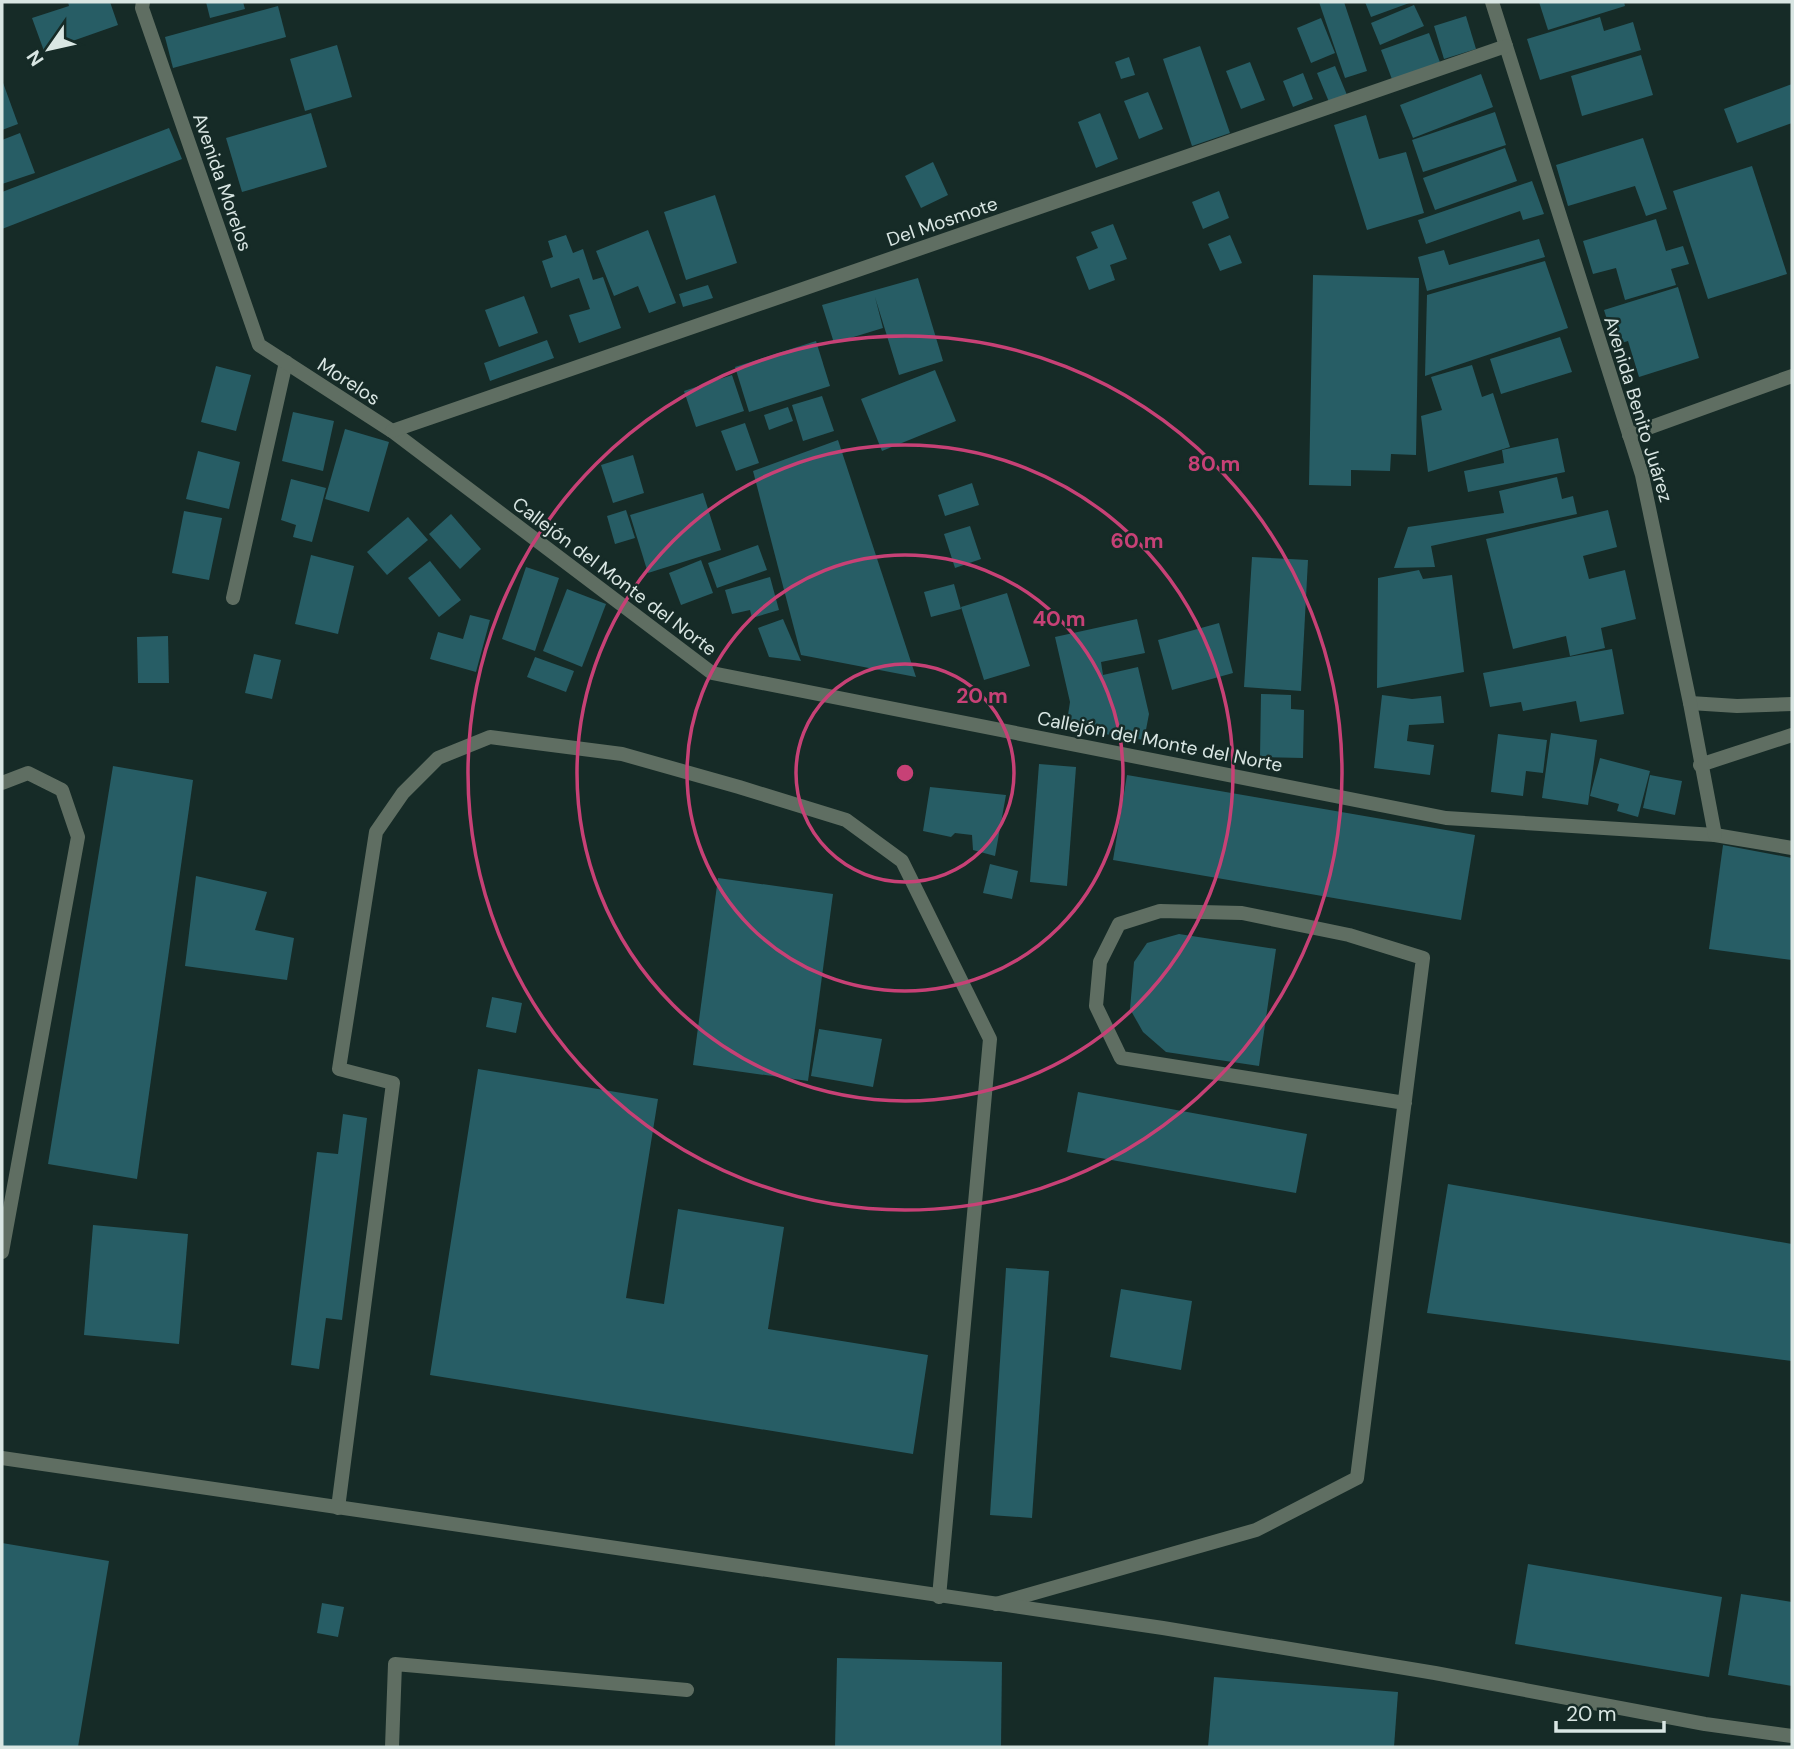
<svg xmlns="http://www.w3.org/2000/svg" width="1794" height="1749" viewBox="0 0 1794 1749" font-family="'DM Sans',sans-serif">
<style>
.building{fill:#275d65}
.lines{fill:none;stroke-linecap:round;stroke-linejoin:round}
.service{stroke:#5f6e62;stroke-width:14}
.minor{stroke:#5f6e62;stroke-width:14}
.ring{fill:none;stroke:#c74176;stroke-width:3.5}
.labels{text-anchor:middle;stroke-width:5;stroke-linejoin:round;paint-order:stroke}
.street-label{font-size:19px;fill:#d9e6e3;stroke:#162b27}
.centre{fill:#c74176;stroke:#162b27;stroke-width:3.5}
.ring-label{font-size:21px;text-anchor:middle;font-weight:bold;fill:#c74176;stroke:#162b27;stroke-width:5;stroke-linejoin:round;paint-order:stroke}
</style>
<rect width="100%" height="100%" fill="#162b27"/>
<g class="building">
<polygon points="68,2 110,2 118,25 44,51 32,18 69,6"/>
<polygon points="206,2 243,2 245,9 210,18"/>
<polygon points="1319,2 1344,2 1367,71 1345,78"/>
<polygon points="1365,2 1412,2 1371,17"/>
<polygon points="1539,2 1624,2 1625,6 1548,30"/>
<polygon points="1414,5 1424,26 1380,45 1371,23"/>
<polygon points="278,6 286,37 173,68 165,37"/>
<polygon points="1466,16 1476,49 1444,59 1434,26"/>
<polygon points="1600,17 1604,31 1633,22 1641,50 1540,80 1527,39"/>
<polygon points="1321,18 1335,53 1311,63 1297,28"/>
<polygon points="1429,33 1441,65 1393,82 1381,50"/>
<polygon points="337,45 352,97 305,111 290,59"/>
<polygon points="1200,46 1230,133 1192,146 1163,59"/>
<polygon points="1641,55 1653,95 1582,116 1571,76"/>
<polygon points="1129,57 1135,75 1121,79 1115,62"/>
<polygon points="1250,62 1265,100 1241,109 1226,71"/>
<polygon points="1335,66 1347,95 1329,102 1317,73"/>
<polygon points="1303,73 1313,99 1293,107 1283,81"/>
<polygon points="1481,74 1493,107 1413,138 1400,105"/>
<polygon points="2,80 18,124 2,130"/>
<polygon points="1792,84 1792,123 1737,143 1724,109"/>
<polygon points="1148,92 1163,129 1139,139 1124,101"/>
<polygon points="1495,112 1506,145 1423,172 1412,140"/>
<polygon points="311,113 327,167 242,192 226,138"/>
<polygon points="1100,113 1118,159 1096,168 1078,122"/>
<polygon points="1366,115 1379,159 1406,152 1424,213 1367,230 1334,125"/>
<polygon points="169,128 182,159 2,229 2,192"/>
<polygon points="20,133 35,173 2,184 2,140"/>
<polygon points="1643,138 1667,209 1646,216 1635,186 1568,206 1556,165"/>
<polygon points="1505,148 1517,181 1435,210 1423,178"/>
<polygon points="933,162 948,195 921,208 905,176"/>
<polygon points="1752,166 1787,274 1708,299 1673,191"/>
<polygon points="1532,181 1544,214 1523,220 1520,211 1426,244 1418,220"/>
<polygon points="1219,191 1229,218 1203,229 1192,202"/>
<polygon points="715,195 737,263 686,280 664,212"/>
<polygon points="1656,219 1666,251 1683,246 1689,264 1671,269 1676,285 1625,300 1616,268 1593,274 1583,241"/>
<polygon points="1113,224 1127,259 1110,265 1115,280 1089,290 1076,257 1098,248 1091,232"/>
<polygon points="648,230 676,303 649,313 638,286 614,296 596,251"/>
<polygon points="566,235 573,253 583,249 593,280 603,277 621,328 579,343 569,315 590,309 579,278 551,288 542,261 553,257 548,241"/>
<polygon points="1230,235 1242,263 1220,271 1208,244"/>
<polygon points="1539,239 1545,257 1427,291 1418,257 1444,250 1449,265"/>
<polygon points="1545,261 1568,328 1425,376 1427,295"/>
<polygon points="1313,275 1419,278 1416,455 1391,454 1390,471 1351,470 1351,486 1309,485"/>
<polygon points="918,278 943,361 899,375 875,297 883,328 834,343 822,305"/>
<polygon points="708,285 713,298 683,307 679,294"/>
<polygon points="1678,287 1699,358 1639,377 1628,341 1615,345 1604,310"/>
<polygon points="524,296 538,333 499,347 485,310"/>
<polygon points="1560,337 1572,372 1501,394 1490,359"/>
<polygon points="547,340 554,358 490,381 484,363"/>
<polygon points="816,341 830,386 749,412 735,367"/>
<polygon points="1472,365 1482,397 1493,393 1510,447 1428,472 1421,416 1442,410 1431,377"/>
<polygon points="216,366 251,375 236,431 201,422"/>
<polygon points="935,370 956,421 882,451 861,399"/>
<polygon points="732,375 744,411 696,427 684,391"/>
<polygon points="822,396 834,431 803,441 792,405"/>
<polygon points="788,407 793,421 769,430 764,415"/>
<polygon points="293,412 334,421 323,471 282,461"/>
<polygon points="745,423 759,463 736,471 721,431"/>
<polygon points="345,429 389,442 369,512 325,499"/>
<polygon points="1558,438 1565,472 1468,492 1464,471 1504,463 1502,450"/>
<polygon points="838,440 916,677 801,655 753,471"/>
<polygon points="198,451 240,462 229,509 186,499"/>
<polygon points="633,455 644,493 613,503 601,465"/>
<polygon points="1557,477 1562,499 1573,496 1577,514 1431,546 1435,567 1394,568 1408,527 1504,513 1499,491"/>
<polygon points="291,479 326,488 312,542 293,537 296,525 281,520"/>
<polygon points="972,483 979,505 945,516 938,495"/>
<polygon points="703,493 721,550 648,573 630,515"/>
<polygon points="626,510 635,538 615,544 607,516"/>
<polygon points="1608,510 1617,547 1583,556 1589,579 1625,570 1636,619 1601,628 1605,648 1570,656 1566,636 1513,649 1486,539"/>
<polygon points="184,511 222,518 209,580 172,573"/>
<polygon points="451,514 481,549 460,569 429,534"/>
<polygon points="408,517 428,540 387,575 367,552"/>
<polygon points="970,526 981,559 955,568 944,534"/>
<polygon points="758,545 767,570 717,588 708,563"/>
<polygon points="311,555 354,566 338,634 295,624"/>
<polygon points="1252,557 1308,560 1301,691 1244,687"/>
<polygon points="701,560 713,593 681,605 669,573"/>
<polygon points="430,561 461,600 439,617 408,578"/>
<polygon points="526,567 559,578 535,651 502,639"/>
<polygon points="1419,570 1423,579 1452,575 1464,672 1377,688 1378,578"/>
<polygon points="770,577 779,610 752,618 750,610 732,614 725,590"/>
<polygon points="954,584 961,609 931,617 924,592"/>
<polygon points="567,589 606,604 582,667 543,651"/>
<polygon points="1007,593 1030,666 984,680 961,607"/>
<polygon points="470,615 490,620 476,672 430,659 438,632 463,639"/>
<polygon points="783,619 801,661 769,657 758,628"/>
<polygon points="1137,619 1145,653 1101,662 1103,675 1138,667 1149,714 1144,740 1066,728 1070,702 1055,637"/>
<polygon points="1219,623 1233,673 1172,690 1158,640"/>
<polygon points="168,636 169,683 138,683 137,637"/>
<polygon points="1612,649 1624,714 1580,722 1576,701 1523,711 1521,702 1490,707 1483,673"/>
<polygon points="254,654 281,660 272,699 245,693"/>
<polygon points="535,657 574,671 566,692 527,677"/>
<polygon points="1261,694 1291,695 1291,709 1304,710 1303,758 1260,757"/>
<polygon points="1382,695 1412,699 1441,696 1444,723 1409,725 1407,741 1434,745 1430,775 1374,768"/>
<polygon points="1551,733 1597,740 1588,805 1542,798"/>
<polygon points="1498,734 1547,740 1543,773 1526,771 1523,796 1491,792"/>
<polygon points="1600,758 1650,771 1638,817 1617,811 1619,804 1590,796"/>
<polygon points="1039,764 1076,767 1067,886 1030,882"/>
<polygon points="113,766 193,780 137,1179 48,1164"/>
<polygon points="1127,775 1475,835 1461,920 1113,860"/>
<polygon points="1650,775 1682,781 1675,815 1643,808"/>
<polygon points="930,787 1006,795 995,856 973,850 972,835 955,833 951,837 923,831"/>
<polygon points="1723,845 1792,858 1792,960 1709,949"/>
<polygon points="990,864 1018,871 1012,899 983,893"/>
<polygon points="196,876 267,892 255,930 294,938 287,980 185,966"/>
<polygon points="718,878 833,894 808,1081 693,1065"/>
<polygon points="1179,934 1276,949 1259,1066 1166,1052 1143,1032 1130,1009 1134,962 1147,943"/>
<polygon points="492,997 522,1003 516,1033 486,1027"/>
<polygon points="819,1029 882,1039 873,1087 811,1076"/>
<polygon points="478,1069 658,1099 626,1298 664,1304 678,1209 784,1227 768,1329 928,1355 913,1454 430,1375"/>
<polygon points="1078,1092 1307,1134 1296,1193 1067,1152"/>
<polygon points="343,1114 367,1118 342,1320 326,1318 319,1369 291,1365 317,1152 338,1154"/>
<polygon points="1448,1184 1792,1244 1792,1361 1427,1313"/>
<polygon points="93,1225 188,1234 179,1344 84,1335"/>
<polygon points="1006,1268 1049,1271 1032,1518 990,1515"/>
<polygon points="1121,1289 1192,1301 1181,1370 1110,1357"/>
<polygon points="2,1543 109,1561 78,1747 2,1747"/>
<polygon points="1528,1564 1722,1597 1709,1677 1515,1644"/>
<polygon points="1741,1594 1792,1602 1792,1686 1728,1675"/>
<polygon points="322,1603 344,1607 338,1637 317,1633"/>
<polygon points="837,1658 1002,1662 1001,1747 835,1747"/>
<polygon points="1214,1677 1398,1692 1394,1747 1208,1747"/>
</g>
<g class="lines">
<g class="service">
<polyline points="233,598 286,362"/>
<polyline points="1690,703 1737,706 1792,704"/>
<polyline points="1700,765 1792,735"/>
<polyline points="2,783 28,773 62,790 78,837 2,1252"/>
<polyline points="338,1508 393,1083 339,1069 376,832 403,793 438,758 490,737 622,754 739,787 846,820 902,861 990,1039 939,1597"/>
<polyline points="996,1604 1256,1530 1357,1478 1423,958 1349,935 1242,913 1160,911 1119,924 1100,962 1096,1006 1121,1058 1405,1103"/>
<polyline points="392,1747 395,1664 687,1690"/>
</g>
<g class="minor">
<polyline points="143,2 142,8 259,345 392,431 712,673 1446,818 1715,835 1792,848"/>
<polyline points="1492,2 1642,475 1690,703 1715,835"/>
<polyline points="392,431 1506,46"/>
<polyline points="1629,435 1792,376"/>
<polyline points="2,1458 1163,1628 1435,1673 1705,1724 1792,1736"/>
</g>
</g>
<g class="ring">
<circle cx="905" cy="773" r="109"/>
<circle cx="905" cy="773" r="218"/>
<circle cx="905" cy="773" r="328"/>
<circle cx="905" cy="773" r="437"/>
</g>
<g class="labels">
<g class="street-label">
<text transform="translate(223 182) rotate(71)" y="7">Avenida Morelos</text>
<text transform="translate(942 221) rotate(-19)" y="7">Del Mosmote</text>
<text transform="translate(349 381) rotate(33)" y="7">Morelos</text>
<text transform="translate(1639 409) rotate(73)" y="7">Avenida Benito Juárez</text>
<text transform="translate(615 576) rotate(37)" y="7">Callejón del Monte del Norte</text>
<text transform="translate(1160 741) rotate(11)" y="7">Callejón del Monte del Norte</text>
</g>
</g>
<circle cx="905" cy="773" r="10" class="centre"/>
<g class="ring-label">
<text x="1214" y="471">80 m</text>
<text x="1137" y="548">60 m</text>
<text x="1059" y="626">40 m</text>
<text x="982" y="703">20 m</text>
</g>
<rect width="1794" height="1749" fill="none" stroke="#d9e6e3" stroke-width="7"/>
<g transform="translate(49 49) rotate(236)" stroke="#162b27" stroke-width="5" paint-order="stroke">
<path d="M0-5L12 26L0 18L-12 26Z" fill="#d9e6e3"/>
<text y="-10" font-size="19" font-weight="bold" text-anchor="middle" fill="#d9e6e3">N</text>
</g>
<path d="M1556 1721v10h108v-10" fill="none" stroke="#d9e6e3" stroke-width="3.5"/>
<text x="1566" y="1721" font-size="21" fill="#d9e6e3" stroke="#162b27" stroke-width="5" paint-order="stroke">20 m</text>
</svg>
